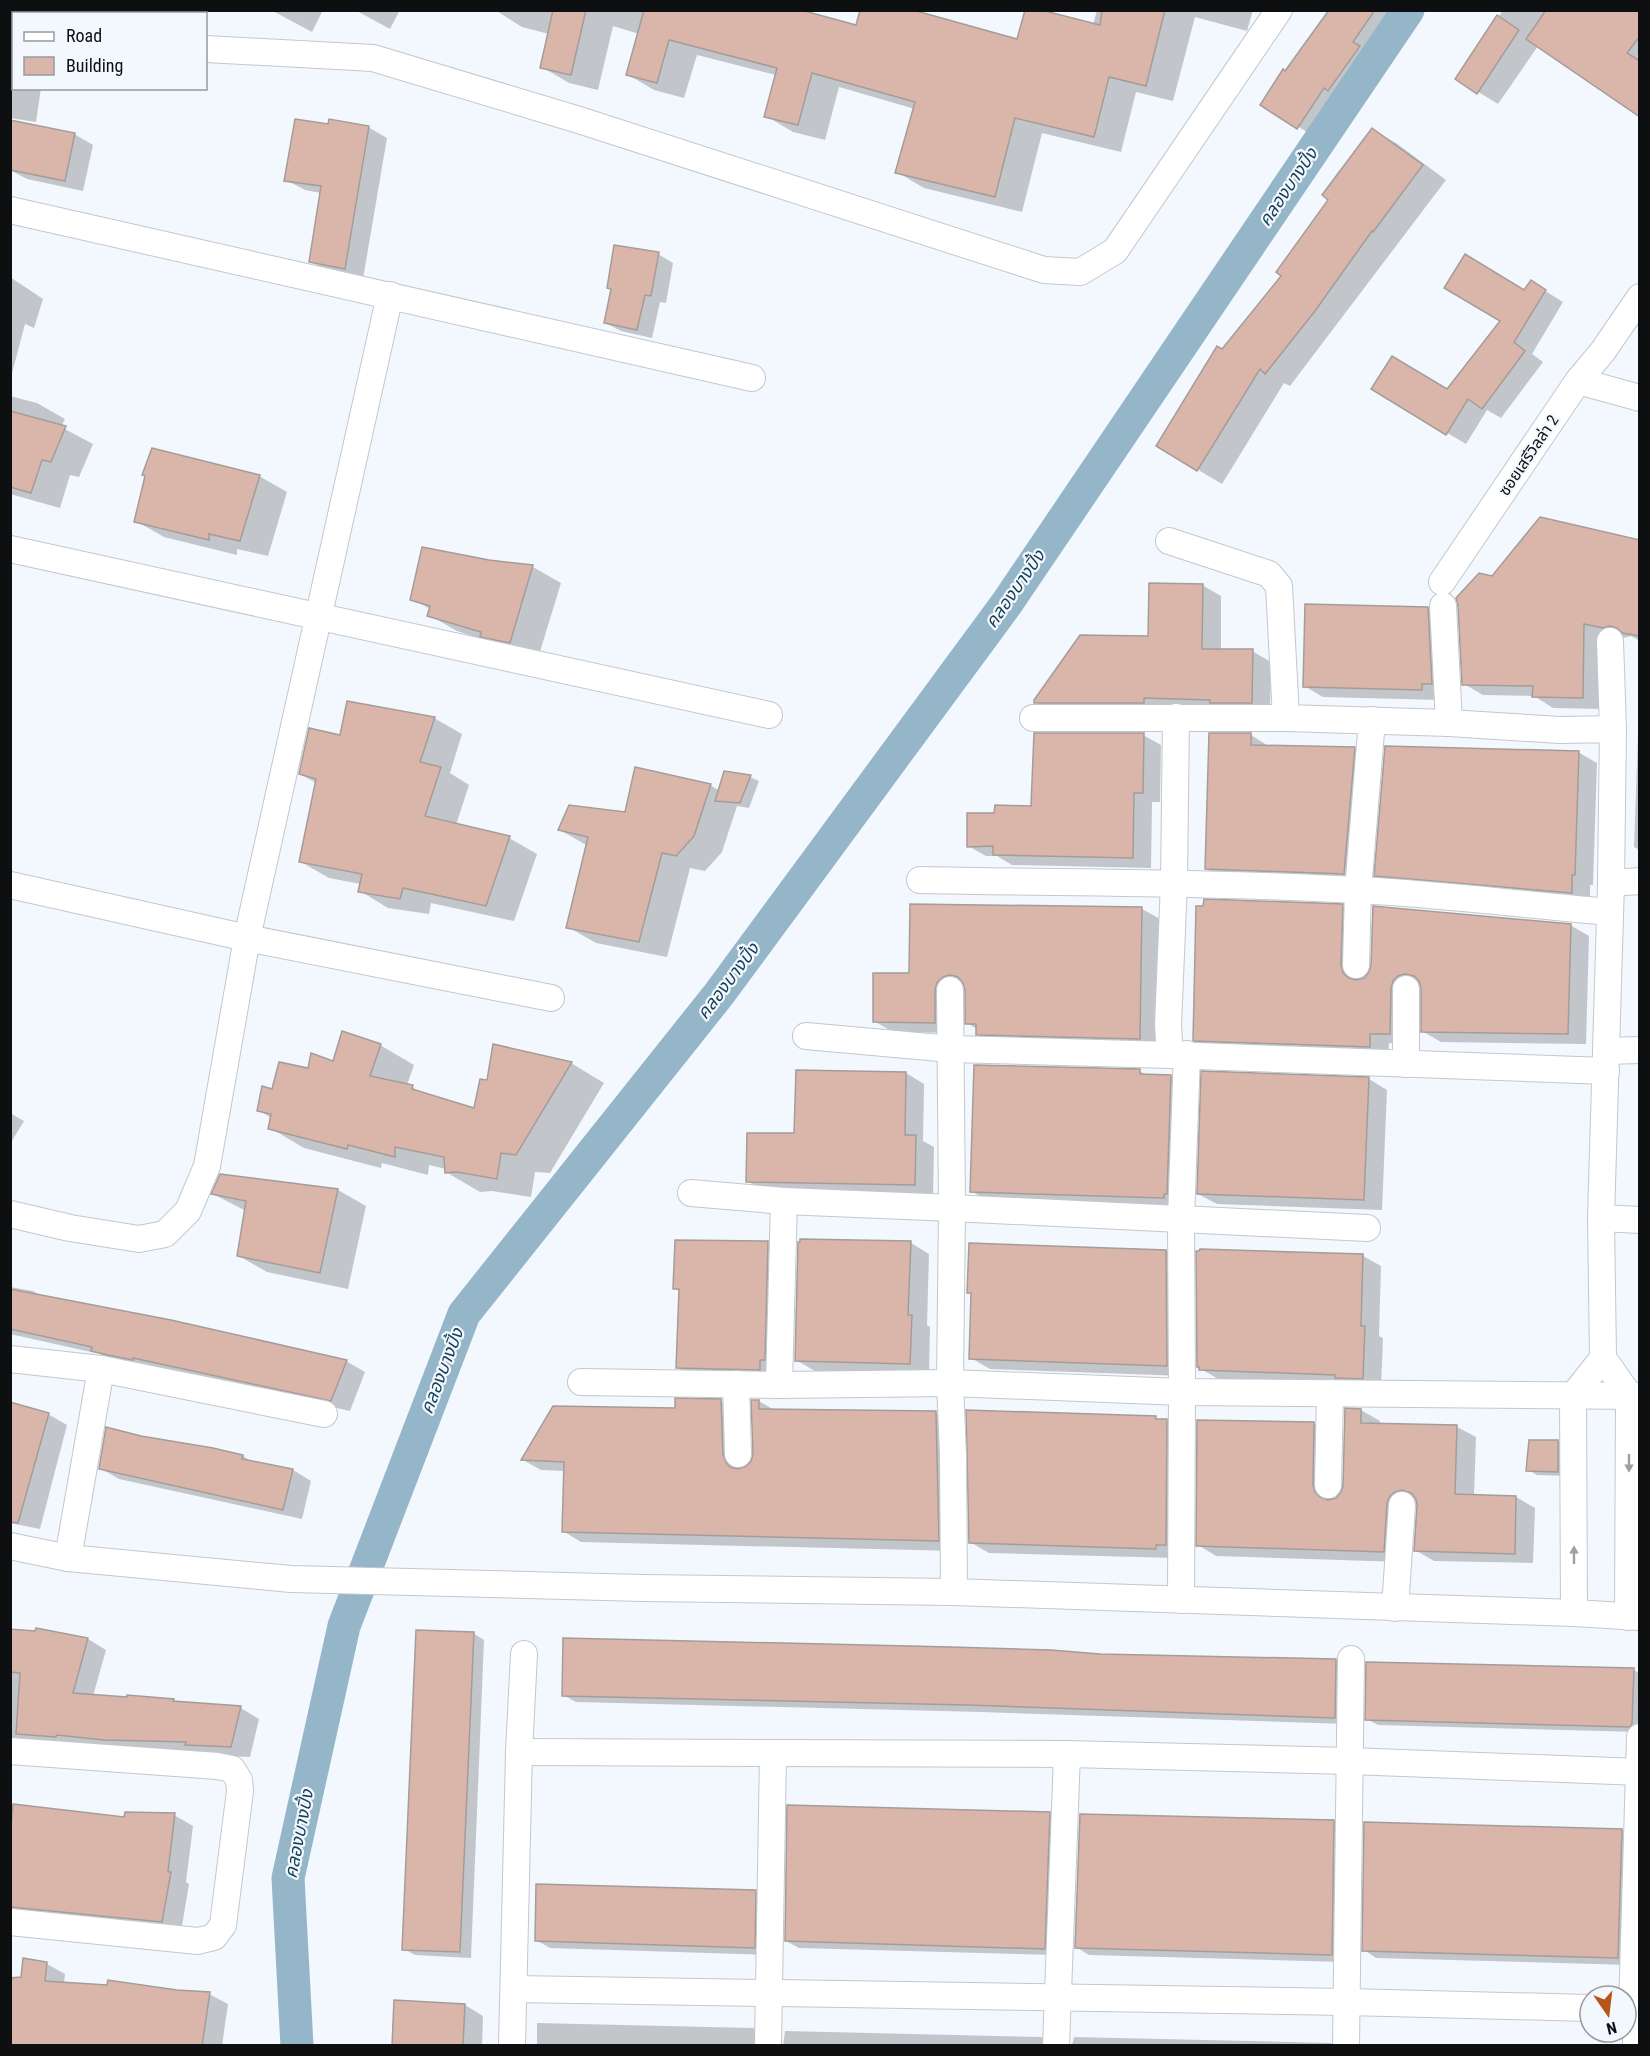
<svg xmlns="http://www.w3.org/2000/svg" width="1650" height="2056" viewBox="0 0 1650 2056" font-family="'Roboto Condensed','Noto Sans Thai',sans-serif">
<style>
.shadow{fill:#0003}
.lines{fill:none;stroke-linecap:round;stroke-linejoin:round}
.canal{stroke:#95b6c9;stroke-width:33}
.building{fill:#dab6aa;stroke:#a59c99;stroke-width:1.5}
.street-casing{stroke:#c2c8ce;stroke-width:28}
.street{stroke:#fff;stroke-width:26}
.oneway{fill:#9e9fa0}
.labels{text-anchor:middle;stroke-width:4.5;stroke-linejoin:round;paint-order:stroke}
.street-label{font-size:16px;fill:#0d0f11;stroke:#f3f8fe}
.water-label{font-size:18px;font-style:italic;fill:#133e54;stroke:#f3f8fe}
</style>
<rect width="100%" height="100%" fill="#f3f8fe"/>
<g class="shadow">
<polygon points="10,10 111,10 111,14 14,14 14,88 41,88 36,122 10,118"/>
<polygon points="271,10 323,10 312,32"/>
<polygon points="355,10 400,10 390,29"/>
<polygon points="495,10 793,10 857,26 1018,41 1093,25 1097,10 1253,10 1247,31 1195,17 1173,101 1136,92 1121,152 1042,133 1022,212 924,188 897,172 915,109 839,87 825,140 793,132 766,116 776,75 697,55 684,98 654,90 627,74 639,34 613,26 598,90 569,83 542,67 549,34 522,27"/>
<polygon points="1333,10 1399,10 1369,52 1376,57 1345,100 1341,97 1315,137 1262,104"/>
<polygon points="1503,10 1640,10 1640,115 1538,46 1498,104 1457,79"/>
<polygon points="329,125 368,127 387,138 363,279 329,272 310,261 321,193 305,190 286,180"/>
<polygon points="1372,130 1396,143 1446,180 1290,386 1284,383 1222,484 1158,446 1223,351 1283,275"/>
<polygon points="74,134 93,145 83,191 27,179 10,170"/>
<polygon points="658,254 673,263 666,303 660,302 652,338 621,331 606,323 612,290 608,288"/>
<polygon points="10,277 43,299 34,328 25,324 11,377"/>
<polygon points="1531,282 1563,302 1532,354 1543,362 1501,418 1487,410 1466,444 1373,389 1448,391"/>
<polygon points="10,396 37,403 65,419 61,427 93,444 79,477 70,475 60,508 10,494"/>
<polygon points="259,476 287,492 268,556 237,549 237,555 164,537 136,521"/>
<polygon points="1640,541 1640,641 1631,636 1623,638 1603,634 1602,709 1553,708 1534,696 1483,695 1464,684 1493,578"/>
<polygon points="489,562 533,567 561,583 538,658 457,631 429,615 430,609 412,599"/>
<polygon points="1202,585 1221,596 1221,651 1252,651 1271,662 1270,713 1055,713 1036,702 1149,638"/>
<polygon points="1428,609 1446,620 1440,700 1323,697 1304,686"/>
<polygon points="1640,678 1640,850 1634,847"/>
<polygon points="434,718 462,734 450,773 469,785 456,825 509,838 537,854 514,921 431,903 429,914 388,908 360,891 361,884 329,878 301,862 316,783 300,774 341,736"/>
<polygon points="1143,735 1161,745 1160,802 1152,802 1151,868 1012,865 997,856 986,856 968,846 996,815 1033,808"/>
<polygon points="1251,735 1270,747 1354,748 1373,759 1363,884 1225,879 1206,869"/>
<polygon points="1578,752 1597,763 1593,885 1590,885 1590,903 1394,886 1376,875"/>
<polygon points="725,772 750,777 759,781 749,808 737,806 722,852 705,871 690,868 667,957 596,943 568,927 588,846 560,830 626,814 710,785 720,791"/>
<polygon points="1342,906 1361,917 1360,980 1570,925 1589,936 1586,1044 1441,1042 1422,1031 1422,985 1417,986 1409,1044 1389,1043 1388,1057 1213,1051 1195,1040"/>
<polygon points="1142,909 1160,919 1159,1049 996,1045 977,1034 977,1029 967,1023 966,986 962,987 955,994 954,1033 893,1032 874,1021 911,974"/>
<polygon points="380,1045 414,1065 407,1085 429,1096 475,1110 488,1082 571,1063 604,1083 550,1173 535,1172 531,1197 492,1191 480,1192 446,1172 446,1169 429,1165 428,1175 382,1163 381,1168 304,1148 270,1128 272,1118 259,1111 273,1090 310,1070"/>
<polygon points="1139,1071 1148,1075 1171,1076 1189,1087 1182,1208 990,1202 971,1191"/>
<polygon points="906,1073 924,1084 923,1141 934,1147 933,1195 766,1192 747,1181 796,1135"/>
<polygon points="1369,1079 1387,1090 1382,1210 1217,1204 1198,1194"/>
<polygon points="10,1113 24,1121 10,1144"/>
<polygon points="221,1176 338,1190 366,1206 348,1289 267,1272 239,1256 246,1211 213,1194"/>
<polygon points="767,1243 786,1254 778,1380 696,1378 678,1368 680,1292 675,1288"/>
<polygon points="911,1243 929,1254 927,1325 930,1327 929,1375 815,1371 796,1360"/>
<polygon points="1166,1251 1184,1262 1185,1376 990,1369 971,1358 973,1295 968,1292"/>
<polygon points="1363,1256 1381,1266 1379,1336 1383,1338 1381,1388 1220,1380 1201,1369"/>
<polygon points="10,1287 33,1291 41,1296 346,1361 365,1372 350,1411 152,1367 111,1361 100,1354 10,1334"/>
<polygon points="721,1401 739,1411 742,1469 753,1461 759,1401 776,1411 936,1413 954,1423 957,1551 581,1542 563,1531 565,1471 541,1470 523,1460 676,1410"/>
<polygon points="10,1404 48,1414 67,1425 40,1529 10,1523"/>
<polygon points="1361,1410 1380,1421 1379,1425 1457,1427 1476,1437 1474,1496 1516,1497 1535,1508 1533,1563 1434,1561 1415,1550 1418,1501 1408,1507 1402,1562 1216,1556 1198,1545 1314,1423 1333,1434 1331,1497 1332,1500 1336,1499 1342,1493"/>
<polygon points="1155,1418 1160,1421 1166,1421 1185,1431 1174,1558 989,1553 970,1542"/>
<polygon points="141,1437 213,1449 243,1456 254,1463 293,1470 311,1481 302,1519 119,1479 100,1468"/>
<polygon points="1558,1441 1567,1446 1566,1476 1537,1475 1528,1470"/>
<polygon points="37,1629 88,1639 106,1650 93,1696 173,1700 178,1703 241,1708 259,1719 250,1757 205,1755 199,1752 124,1750 10,1742 10,1630 36,1633"/>
<polygon points="473,1633 484,1640 471,1958 415,1955 404,1949"/>
<polygon points="1100,1655 1336,1661 1348,1668 1347,1724 981,1712 576,1702 563,1695"/>
<polygon points="1633,1670 1640,1673 1640,1732 1378,1725 1367,1719"/>
<polygon points="10,1811 126,1818 174,1815 193,1826 186,1882 189,1884 181,1932 10,1914"/>
<polygon points="1049,1813 1062,1820 1057,1955 799,1948 786,1941"/>
<polygon points="1334,1822 1346,1829 1344,1962 1089,1955 1076,1947"/>
<polygon points="1622,1830 1635,1837 1631,1965 1376,1958 1364,1950"/>
<polygon points="755,1891 769,1899 768,1955 550,1948 536,1940"/>
<polygon points="47,1964 65,1974 64,1983 209,1994 228,2004 222,2046 10,2046 22,1981"/>
<polygon points="465,2005 483,2016 482,2046 393,2046"/>
<polygon points="537,2023 753,2028 765,2036 766,2046 537,2046"/>
<polygon points="785,2031 1041,2037 1054,2046 783,2046"/>
<polygon points="1074,2037 1331,2043 1335,2046 1072,2046"/>
</g>
<g class="lines">
<polyline class="canal" points="297,2046 288,1878 344,1626 464,1314 719,994 1007,603 1408,10"/>
</g>
<g class="building">
<polygon points="553,10 586,10 571,75 540,68"/>
<polygon points="644,10 801,10 856,25 860,10 913,10 1017,39 1025,10 1041,10 1100,25 1102,10 1165,10 1146,86 1109,77 1094,137 1015,118 995,197 895,173 915,102 812,73 798,125 764,117 777,68 669,40 657,83 626,75"/>
<polygon points="1329,10 1375,10 1353,42 1360,46 1328,91 1324,88 1297,129 1260,105 1283,69 1285,71"/>
<polygon points="1546,10 1640,10 1640,36 1627,53 1640,61 1640,117 1526,39"/>
<polygon points="1497,15 1519,30 1477,94 1455,79"/>
<polygon points="295,119 328,124 329,119 369,126 345,269 309,262 321,186 284,181"/>
<polygon points="10,120 75,133 65,181 10,170"/>
<polygon points="1372,128 1423,165 1373,232 1372,231 1315,311 1265,374 1260,369 1197,471 1156,446 1217,346 1222,349 1281,276 1276,272 1328,200 1322,195"/>
<polygon points="614,245 659,252 651,296 645,295 637,330 604,323 611,289 607,288"/>
<polygon points="1465,254 1524,290 1531,280 1546,290 1514,342 1525,351 1482,409 1468,399 1446,435 1371,389 1392,356 1447,389 1500,321 1444,288"/>
<polygon points="10,411 66,426 51,462 42,460 31,493 10,487"/>
<polygon points="152,448 260,475 240,541 209,534 209,540 134,522 145,476 142,475"/>
<polygon points="1540,517 1640,540 1640,636 1622,633 1617,628 1610,626 1603,628 1584,624 1583,698 1532,697 1533,686 1462,685 1458,605 1456,598 1479,573 1492,576"/>
<polygon points="422,547 489,560 533,565 510,643 480,637 481,632 427,616 430,606 410,600"/>
<polygon points="1149,583 1203,584 1202,649 1253,649 1252,703 1210,703 1210,700 1144,698 1144,703 1034,703 1034,700 1080,635 1148,636"/>
<polygon points="1305,604 1428,607 1432,684 1422,684 1422,690 1303,687"/>
<polygon points="347,701 435,717 420,762 441,767 425,816 510,836 486,906 403,888 400,899 358,892 362,874 299,862 316,779 299,774 309,728 340,735"/>
<polygon points="1034,733 1144,733 1143,793 1134,793 1133,858 993,855 993,846 967,847 967,813 994,813 995,805 1031,806"/>
<polygon points="1209,733 1251,733 1251,745 1355,747 1344,874 1205,869"/>
<polygon points="1385,746 1579,751 1575,875 1572,875 1572,893 1374,876"/>
<polygon points="635,767 711,784 694,836 676,856 662,853 639,942 566,928 588,837 558,830 569,805 625,812"/>
<polygon points="724,771 751,775 740,803 715,801"/>
<polygon points="1204,899 1343,904 1341,965 1343,973 1349,978 1355,980 1364,978 1368,973 1371,966 1373,906 1571,924 1568,1034 1421,1032 1421,988 1419,981 1414,976 1405,974 1398,976 1393,981 1391,988 1390,1034 1370,1034 1370,1047 1193,1041 1196,906 1203,906"/>
<polygon points="910,904 1142,907 1140,1039 976,1035 976,1024 965,1024 965,990 963,983 958,977 950,975 943,977 937,983 935,990 935,1023 873,1022 873,973 909,973"/>
<polygon points="342,1031 381,1044 370,1076 413,1085 412,1089 474,1108 480,1079 487,1080 493,1044 572,1062 516,1155 501,1153 497,1179 457,1172 445,1173 444,1157 395,1147 395,1157 348,1145 347,1149 268,1129 271,1114 257,1111 262,1086 272,1089 279,1062 308,1068 311,1053 333,1061"/>
<polygon points="974,1065 1140,1069 1140,1074 1171,1075 1167,1194 1164,1194 1164,1198 970,1192"/>
<polygon points="796,1070 906,1072 905,1135 916,1135 915,1185 746,1182 747,1133 794,1133"/>
<polygon points="1201,1071 1369,1077 1364,1200 1197,1194"/>
<polygon points="220,1174 338,1189 320,1273 237,1256 246,1201 211,1194"/>
<polygon points="800,1239 911,1241 908,1315 912,1315 910,1364 795,1361 798,1242 800,1242"/>
<polygon points="675,1240 768,1241 765,1360 760,1360 760,1370 676,1368 679,1289 673,1289"/>
<polygon points="969,1243 1166,1250 1167,1366 969,1359 971,1293 967,1293"/>
<polygon points="1200,1249 1363,1254 1361,1326 1365,1326 1363,1379 1335,1378 1335,1375 1199,1370 1199,1367 1197,1367 1196,1251 1199,1251"/>
<polygon points="10,1289 171,1320 347,1360 331,1401 133,1358 133,1360 108,1355 91,1351 92,1347 10,1329"/>
<polygon points="675,1398 721,1399 723,1455 726,1462 730,1467 738,1469 746,1466 751,1461 753,1454 751,1400 759,1400 759,1409 936,1411 939,1541 562,1532 564,1462 521,1460 553,1406 675,1408"/>
<polygon points="10,1402 49,1413 18,1523 10,1522"/>
<polygon points="1345,1408 1361,1409 1361,1423 1457,1425 1455,1494 1516,1496 1515,1554 1414,1551 1417,1505 1416,1499 1411,1493 1402,1490 1395,1492 1390,1496 1387,1503 1384,1552 1196,1546 1197,1420 1314,1422 1313,1485 1315,1492 1320,1497 1328,1500 1336,1498 1341,1492 1343,1486"/>
<polygon points="966,1410 1156,1416 1156,1419 1167,1419 1166,1545 1156,1545 1156,1549 969,1543"/>
<polygon points="106,1427 141,1436 213,1448 243,1455 242,1459 293,1469 283,1510 99,1469"/>
<polygon points="1529,1440 1558,1440 1558,1472 1526,1471"/>
<polygon points="36,1628 88,1638 73,1693 127,1697 127,1695 174,1699 173,1701 241,1706 231,1747 185,1745 186,1742 104,1740 57,1735 56,1737 16,1734 20,1673 10,1672 10,1629 35,1631"/>
<polygon points="416,1630 474,1632 460,1952 402,1950"/>
<polygon points="563,1638 951,1647 1051,1650 1100,1654 1336,1659 1335,1718 968,1705 562,1696"/>
<polygon points="1366,1662 1634,1668 1632,1724 1630,1727 1365,1720"/>
<polygon points="13,1804 124,1817 125,1812 175,1813 168,1872 171,1872 162,1922 10,1907 10,1838"/>
<polygon points="787,1805 1050,1812 1045,1949 785,1941"/>
<polygon points="1080,1814 1334,1820 1332,1955 1075,1948"/>
<polygon points="1364,1822 1622,1829 1618,1958 1362,1951"/>
<polygon points="536,1884 756,1890 755,1948 535,1941"/>
<polygon points="23,1958 47,1962 45,1981 107,1985 108,1980 177,1990 210,1992 202,2046 10,2046 10,1978 21,1977"/>
<polygon points="394,2000 465,2004 463,2046 392,2046"/>
</g>
<g class="lines">
<g class="street-casing">
<g id="street">
<polyline points="162,10 162,14"/>
<polyline points="206,49 373,58 579,120 1044,270 1080,272 1115,251 1279,10"/>
<polyline points="10,210 752,378"/>
<polyline points="1578,381 1603,351 1640,297"/>
<polyline points="1169,541 1269,574 1279,586 1286,718 1449,723 1560,730 1613,729 1611,883 1601,1218 1603,1358"/>
<polyline points="10,549 769,715"/>
<polyline points="1442,582 1578,381 1640,398"/>
<polyline points="1443,606 1449,723"/>
<polyline points="1610,641 1613,729"/>
<polyline points="1176,717 1174,883 1168,1025 1170,1055 1606,1071"/>
<polyline points="1033,718 1286,718"/>
<path d="M920,880C1066,883 1211,882 1357,890C1441,894 1526,905 1610,912"/>
<polyline points="1611,883 1640,881"/>
<polyline points="10,885 247,938 551,998"/>
<polyline points="1356,965 1358,890 1372,720"/>
<polyline points="806,1036 951,1049 1170,1055"/>
<polyline points="1606,1051 1640,1050"/>
<polyline points="1406,1064 1406,989"/>
<polyline points="691,1193 784,1201 952,1208 950,990"/>
<polyline points="10,1214 70,1228 139,1239 165,1234 188,1211 207,1166 247,938 390,295"/>
<polyline points="1601,1218 1640,1220"/>
<polyline points="10,1359 101,1369 324,1414"/>
<polyline points="581,1382 779,1385 950,1383 1182,1392 1640,1396"/>
<polyline points="736,1384 738,1454"/>
<polyline points="779,1385 784,1201"/>
<polyline points="1328,1485 1330,1393"/>
<polyline points="10,1546 68,1558 291,1579 643,1588 954,1592 1574,1613 1640,1617"/>
<polyline points="68,1558 101,1369"/>
<polyline points="954,1592 953,1455 950,1383 952,1208 1367,1228"/>
<polyline points="1181,1600 1182,1392 1181,1219 1187,1054"/>
<polyline points="1395,1608 1402,1505"/>
<polyline points="1574,1613 1573,1396 1603,1358 1629,1395 1628,1617"/>
<polyline points="10,1751 217,1766 232,1769 239,1780 240,1791 223,1925 214,1937 198,1941 10,1922"/>
<polyline points="519,1752 1067,1754 1350,1761 1640,1772"/>
<polyline points="514,1989 1347,2002 1590,2008"/>
<polyline points="1632,2009 1640,1737"/>
<polyline points="512,2046 519,1752 524,1654"/>
<polyline points="768,2046 773,1753"/>
<polyline points="1056,2046 1067,1754"/>
<polyline points="1346,2046 1351,1659"/>
<polyline points="1636,2046 1637,2010"/>
</g>
</g>
<use href="#street" class="street"/>
</g>
<defs><path id="oneway-solid" d="M-6-.8H1V-3.2L6.5 0L1 3.2V.8H-6Z" transform="scale(1.5)"/></defs>
<g class="oneway">
<use href="#oneway-solid" transform="translate(1629 1463) rotate(90)"/>
<use href="#oneway-solid" transform="translate(1574 1555) rotate(-90)"/>
</g>
<g class="labels">
<g class="street-label">
<text transform="translate(1528 455) rotate(-56)" y="6">ซอยเสรีวิลล่า 2</text>
</g>
<g class="water-label">
<text transform="translate(1288 187) rotate(-56)" y="6">คลองบางปิ้ง</text>
<text transform="translate(1015 589) rotate(-55)" y="6">คลองบางปิ้ง</text>
<text transform="translate(728 981) rotate(-53)" y="6">คลองบางปิ้ง</text>
<text transform="translate(442 1371) rotate(-69)" y="6">คลองบางปิ้ง</text>
<text transform="translate(299 1834) rotate(-79)" y="6">คลองบางปิ้ง</text>
</g>
</g>
<rect width="1650" height="2056" fill="none" stroke="#0d0f11" stroke-width="24"/>
<rect x="12" y="12" width="195" height="78" fill="#f3f8fe" stroke="#979b9f" stroke-width="1.5"/>
<rect x="24" y="32" width="30" height="9" fill="#ffffff" stroke="#979b9f" stroke-width="1.5"/>
<text x="66" y="42" font-size="18" fill="#0d0f11">Road</text>
<rect x="24" y="57" width="30" height="18" fill="#dab6aa" stroke="#979b9f" stroke-width="1.5"/>
<text x="66" y="72" font-size="18" fill="#0d0f11">Building</text>
<g transform="translate(1608 2014) rotate(166)"><circle r="28" fill="#f3f8fe" stroke="#979b9f" stroke-width="1.5"/>
<path d="M0-4.5L10 22L0 15L-10 22Z" fill="#b85617"/>
<text y="-9" font-size="16" font-weight="bold" text-anchor="middle" fill="#0d0f11">N</text>
</g>
</svg>
